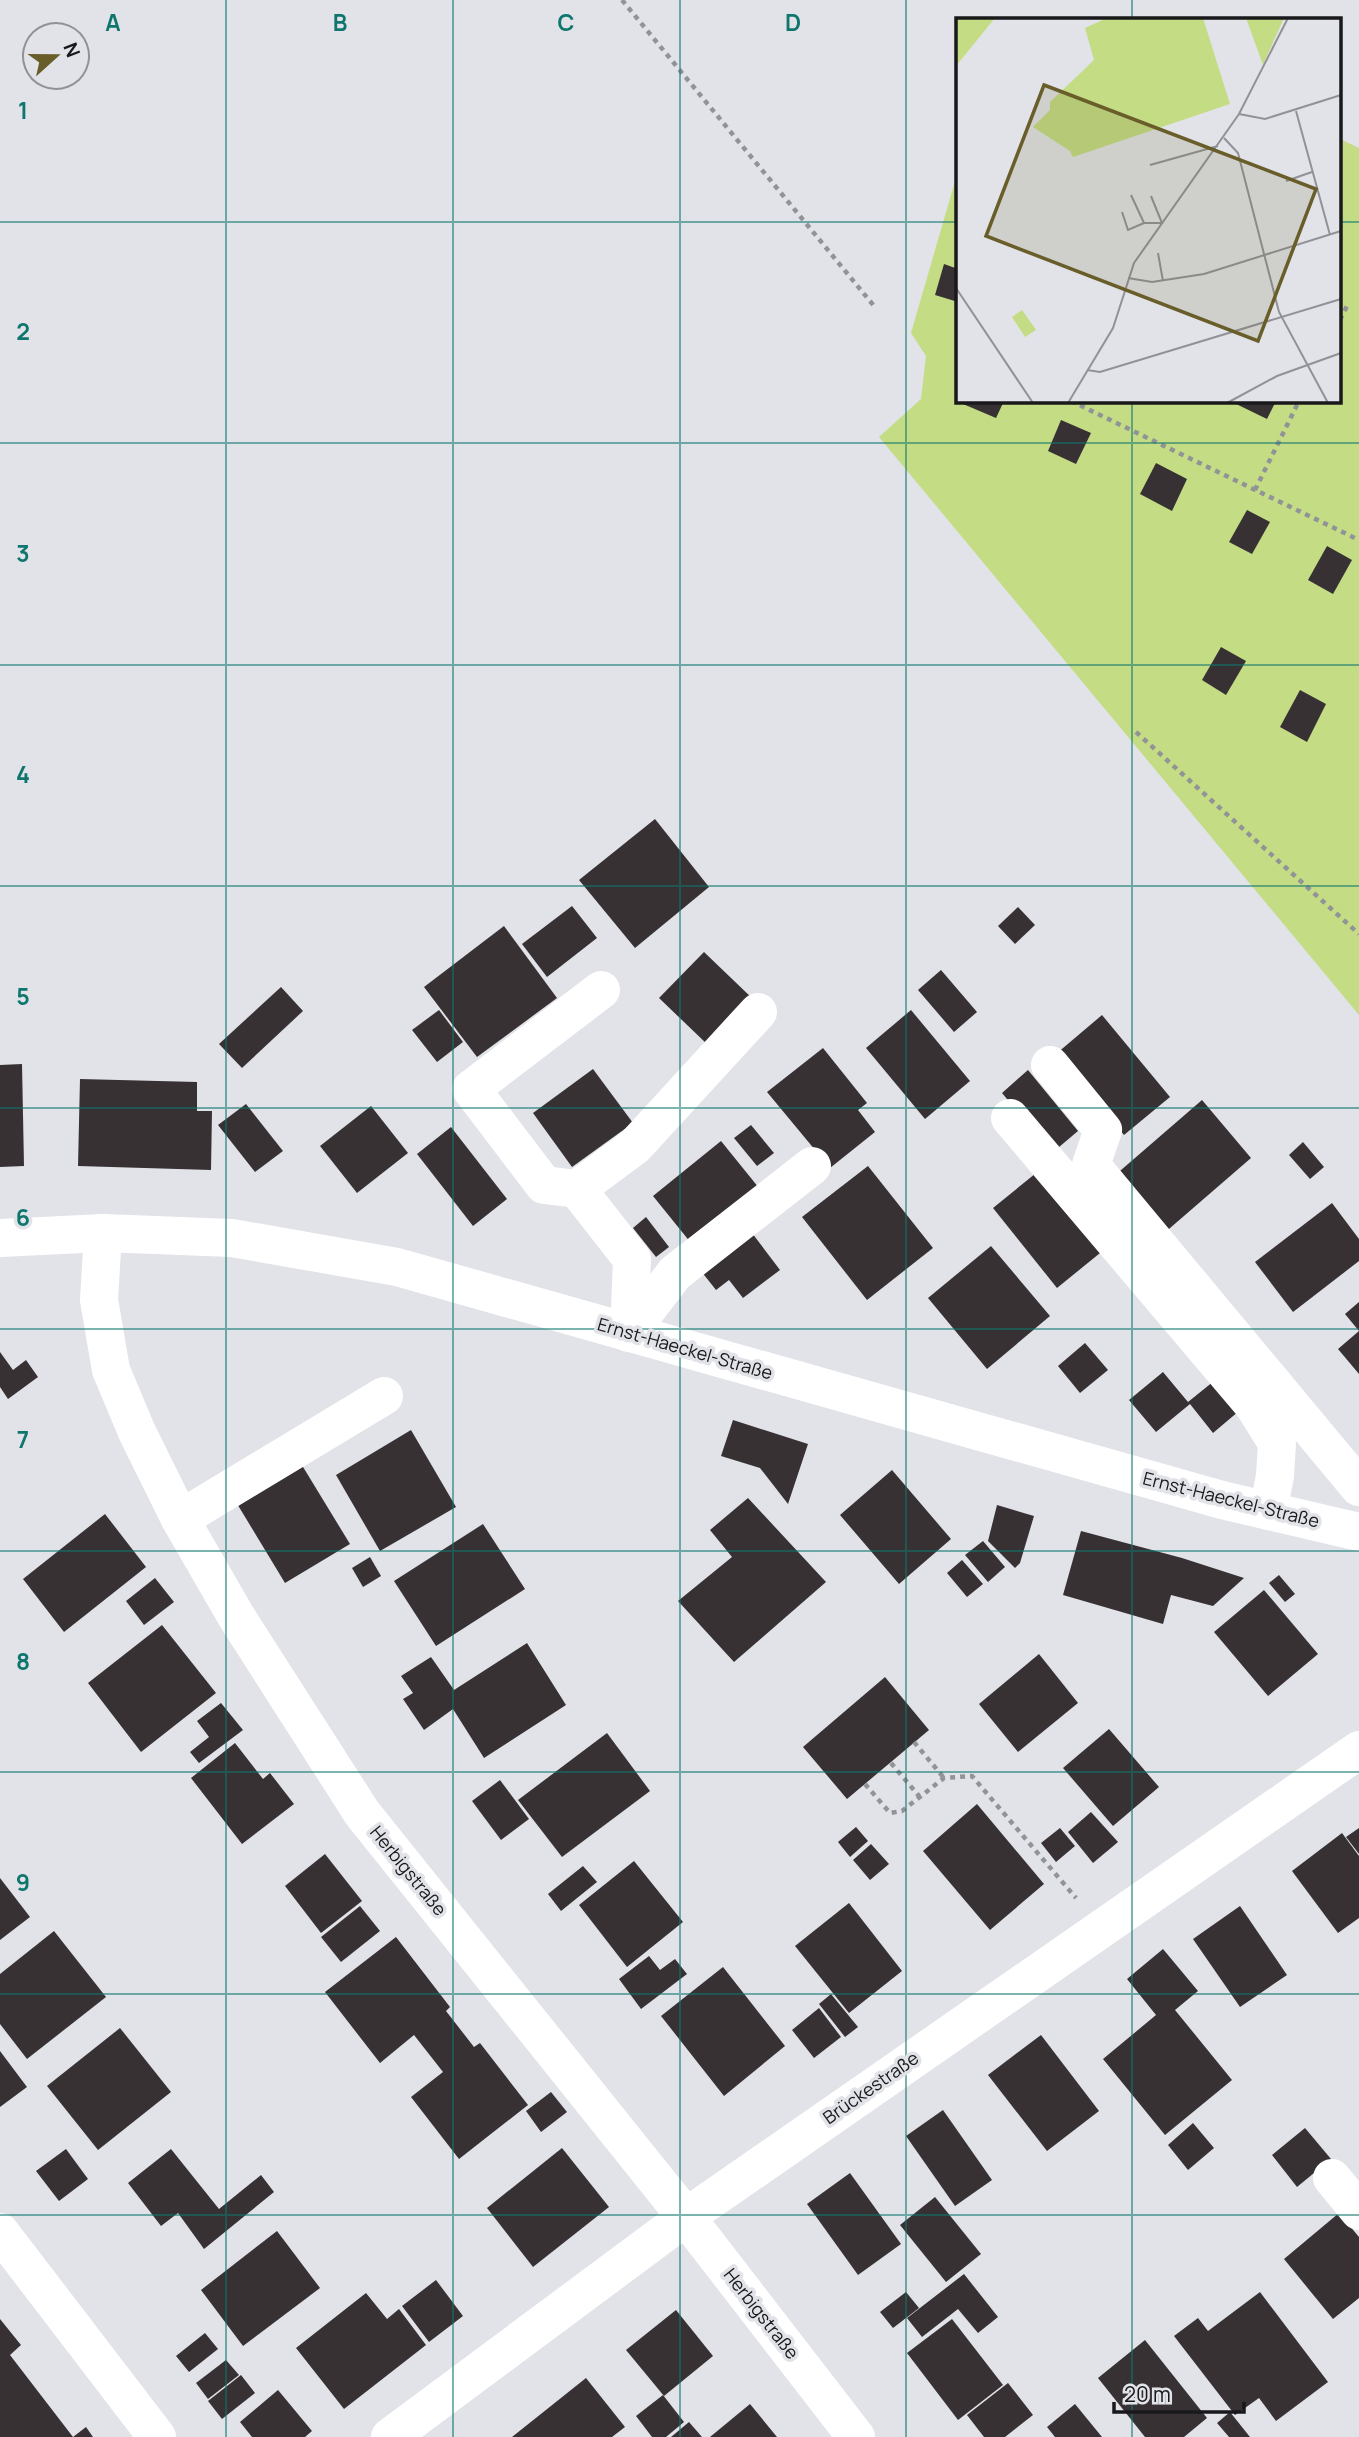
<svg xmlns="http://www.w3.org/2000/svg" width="1359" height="2437" viewBox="0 0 1359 2437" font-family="Manrope,sans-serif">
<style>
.green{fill:#c4dc84}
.building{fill:#373134}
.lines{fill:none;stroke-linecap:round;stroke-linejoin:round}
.path{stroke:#929397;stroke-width:4.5;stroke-dasharray:5 5;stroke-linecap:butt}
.minor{stroke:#fff;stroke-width:38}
.grid{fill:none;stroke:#0f766e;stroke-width:2;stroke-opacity:0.55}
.labels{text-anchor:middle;stroke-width:7;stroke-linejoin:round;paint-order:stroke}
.street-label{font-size:18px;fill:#19191b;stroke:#e1e3e9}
.inset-road{fill:none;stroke:#919297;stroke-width:2}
.view{fill:#695d2a;fill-opacity:0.15;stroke:#695d2a;stroke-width:3.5}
.inset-edge{fill:none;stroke:#19191b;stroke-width:3.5}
.grid-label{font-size:23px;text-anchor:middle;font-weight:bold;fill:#0f766e;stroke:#e1e3e9;stroke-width:7;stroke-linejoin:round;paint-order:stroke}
</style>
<rect width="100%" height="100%" fill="#e1e3e9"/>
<polygon class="green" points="1340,139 1359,148 1359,1015 879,437 921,399 926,356 911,333 958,171 958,401 1340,401"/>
<g class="building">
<polygon points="944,264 958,269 958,302 935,295"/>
<polygon points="964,401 1004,401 996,418 963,404"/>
<polygon points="1230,401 1276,401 1267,419"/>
<polygon points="1061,420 1091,433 1076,464 1048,451"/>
<polygon points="1156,463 1187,479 1172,511 1140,494"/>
<polygon points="1247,510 1270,522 1252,554 1229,542"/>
<polygon points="1327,546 1352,560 1333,594 1308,580"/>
<polygon points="1221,647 1246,661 1226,695 1202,680"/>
<polygon points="1300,690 1326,704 1307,742 1280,727"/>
<polygon points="655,819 709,887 635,948 579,880"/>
<polygon points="572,906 597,938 547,977 522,944"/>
<polygon points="1018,907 1035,925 1015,944 998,926"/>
<polygon points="504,926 557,998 477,1057 424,987"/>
<polygon points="704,952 754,1000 709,1046 659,998"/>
<polygon points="941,970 977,1012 954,1032 918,990"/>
<polygon points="281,987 303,1011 242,1068 219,1044"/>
<polygon points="439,1010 463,1042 437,1062 412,1030"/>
<polygon points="911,1010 970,1081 925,1119 866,1048"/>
<polygon points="1102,1015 1170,1097 1124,1135 1056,1054"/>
<polygon points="823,1048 867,1103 858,1110 875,1132 830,1168 767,1092"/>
<polygon points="22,1064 24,1166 0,1167 0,1065"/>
<polygon points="593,1069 633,1123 572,1167 533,1113"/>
<polygon points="1028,1070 1078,1131 1052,1153 1002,1093"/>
<polygon points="80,1079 197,1082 197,1111 212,1111 211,1170 78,1166"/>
<polygon points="1202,1100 1251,1158 1162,1235 1113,1177"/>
<polygon points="246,1104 283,1151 255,1172 218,1125"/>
<polygon points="371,1106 408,1153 357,1193 320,1146"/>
<polygon points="751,1125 774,1153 757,1166 734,1138"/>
<polygon points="451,1127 507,1199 473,1226 417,1154"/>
<polygon points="721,1141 759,1188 691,1243 653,1196"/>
<polygon points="1303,1142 1324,1167 1310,1179 1289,1155"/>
<polygon points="868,1166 933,1248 867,1300 802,1217"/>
<polygon points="1041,1169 1105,1249 1057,1288 993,1208"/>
<polygon points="1332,1203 1359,1239 1359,1261 1293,1312 1255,1262"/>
<polygon points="646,1217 669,1247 656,1257 633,1228"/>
<polygon points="752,1233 780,1270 743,1298 729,1280 716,1290 701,1271"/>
<polygon points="991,1246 1050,1316 987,1369 928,1298"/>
<polygon points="1359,1302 1359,1331 1345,1314"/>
<polygon points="1359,1331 1359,1374 1338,1349"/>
<polygon points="1085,1343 1108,1370 1080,1393 1058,1366"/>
<polygon points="0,1352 13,1370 26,1360 38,1377 8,1399 0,1387"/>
<polygon points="1163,1372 1188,1402 1214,1381 1239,1411 1213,1433 1190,1404 1156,1432 1129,1400"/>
<polygon points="733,1420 808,1444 788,1504 760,1468 721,1456"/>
<polygon points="411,1430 456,1507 380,1551 336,1475"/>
<polygon points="300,1462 350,1544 285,1583 236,1502"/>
<polygon points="892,1470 951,1539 899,1584 840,1515"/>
<polygon points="748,1498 826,1582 734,1662 678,1601 732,1557 710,1530"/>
<polygon points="997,1505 1034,1516 1020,1563 1015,1568 988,1541"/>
<polygon points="105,1514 146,1567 64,1632 23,1579"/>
<polygon points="483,1524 525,1589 436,1646 394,1581"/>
<polygon points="1081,1531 1182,1558 1244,1578 1213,1606 1171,1595 1163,1624 1063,1595"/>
<polygon points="983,1541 1005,1567 988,1582 965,1555"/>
<polygon points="370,1557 381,1576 363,1587 352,1568"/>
<polygon points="962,1560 983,1584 967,1597 947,1573"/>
<polygon points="1279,1575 1295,1594 1285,1602 1269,1583"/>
<polygon points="155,1578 174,1602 144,1625 126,1601"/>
<polygon points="1264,1590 1318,1654 1268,1696 1214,1632"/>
<polygon points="162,1625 216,1693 141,1752 88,1683"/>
<polygon points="527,1643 566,1705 484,1758 453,1709 424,1730 403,1699 413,1693 401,1676 431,1657 454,1690"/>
<polygon points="1039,1654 1078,1703 1018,1752 979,1704"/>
<polygon points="885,1677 929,1730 847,1799 803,1747"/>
<polygon points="221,1703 243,1730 199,1763 190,1752 209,1737 197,1721"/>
<polygon points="1109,1729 1159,1787 1113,1826 1063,1768"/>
<polygon points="607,1733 650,1791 562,1857 518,1800"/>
<polygon points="235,1743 263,1779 270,1773 294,1804 242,1844 191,1778"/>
<polygon points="500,1780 529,1819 501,1840 472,1801"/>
<polygon points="977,1804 1044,1884 990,1930 923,1851"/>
<polygon points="1091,1812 1118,1842 1093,1863 1068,1832"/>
<polygon points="856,1827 868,1841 850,1857 838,1842"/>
<polygon points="1060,1828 1075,1846 1056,1862 1041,1843"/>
<polygon points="1359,1828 1359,1854 1346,1837"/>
<polygon points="1342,1833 1359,1856 1359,1918 1338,1933 1292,1871"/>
<polygon points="871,1844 889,1864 870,1880 853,1860"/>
<polygon points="325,1854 362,1901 321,1933 285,1886"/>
<polygon points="634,1861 683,1922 627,1967 579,1905"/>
<polygon points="583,1866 597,1882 561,1911 548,1894"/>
<polygon points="0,1878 30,1917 0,1940"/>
<polygon points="849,1903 902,1971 849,2013 795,1946"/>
<polygon points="360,1906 380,1931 341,1962 321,1937"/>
<polygon points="1240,1906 1287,1975 1240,2007 1193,1939"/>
<polygon points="54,1931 106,1997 27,2059 0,2024 0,1974"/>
<polygon points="396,1937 450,2007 446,2011 474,2047 480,2043 528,2105 459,2159 411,2097 443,2072 414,2035 380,2063 325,1992"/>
<polygon points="1163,1949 1198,1991 1175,2010 1232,2080 1165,2135 1103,2059 1156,2015 1127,1979"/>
<polygon points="649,1956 660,1970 675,1959 687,1974 641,2009 619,1979"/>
<polygon points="723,1967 785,2046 724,2096 661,2016"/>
<polygon points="831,1994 858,2027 845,2037 819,2004"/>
<polygon points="819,2008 841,2037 814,2058 792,2030"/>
<polygon points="120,2028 171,2092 98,2150 47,2086"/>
<polygon points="1041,2035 1099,2111 1047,2151 988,2075"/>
<polygon points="0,2051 27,2087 0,2107"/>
<polygon points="551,2092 567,2112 541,2132 526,2111"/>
<polygon points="943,2110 992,2180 955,2206 906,2136"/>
<polygon points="1193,2123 1214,2148 1188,2170 1168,2145"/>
<polygon points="1305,2128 1331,2159 1297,2187 1272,2155"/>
<polygon points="562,2148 609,2207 533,2267 487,2208"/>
<polygon points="66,2149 88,2179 59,2201 36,2171"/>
<polygon points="171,2149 219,2209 261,2175 274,2192 204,2249 178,2213 161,2226 128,2183"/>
<polygon points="850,2173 901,2244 858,2275 807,2204"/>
<polygon points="935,2197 981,2254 946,2282 900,2225"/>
<polygon points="1339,2213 1359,2237 1359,2298 1333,2319 1284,2259"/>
<polygon points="277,2231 320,2288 243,2346 201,2290"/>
<polygon points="964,2274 998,2317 978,2333 958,2309 922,2337 907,2318"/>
<polygon points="436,2280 463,2316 429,2342 402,2306"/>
<polygon points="906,2292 919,2308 893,2328 880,2312"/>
<polygon points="1260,2292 1328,2382 1276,2421 1259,2398 1235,2415 1174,2336 1198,2318 1208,2331"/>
<polygon points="366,2293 387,2319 399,2309 426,2345 344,2409 296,2348"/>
<polygon points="676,2310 713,2356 664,2396 626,2350"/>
<polygon points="0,2319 21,2345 10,2355 73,2437 86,2427 93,2437 0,2437"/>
<polygon points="952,2319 1003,2385 958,2420 907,2353"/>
<polygon points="205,2333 218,2349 189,2372 176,2356"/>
<polygon points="1145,2340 1207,2418 1184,2437 1145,2437 1098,2378"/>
<polygon points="226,2360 239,2375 208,2399 196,2383"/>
<polygon points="241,2375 255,2393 222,2419 208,2401"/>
<polygon points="586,2378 625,2427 612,2437 512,2437"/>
<polygon points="1008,2383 1033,2415 1005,2437 984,2437 967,2415"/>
<polygon points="278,2390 312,2431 305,2437 252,2437 240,2422"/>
<polygon points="663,2395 684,2422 666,2437 652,2437 636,2416"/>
<polygon points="750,2404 777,2437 710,2437"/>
<polygon points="1075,2404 1102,2437 1055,2437 1047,2427"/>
<polygon points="1230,2412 1250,2437 1229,2437 1217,2423"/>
<polygon points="689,2422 702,2437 671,2437"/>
</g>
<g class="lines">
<g class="path">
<polyline points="622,0 874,306"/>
<polyline points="1340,320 1347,306"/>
<polyline points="1071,401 1359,540"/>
<polyline points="1255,490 1299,401"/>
<polyline points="1136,732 1359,934"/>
<polyline points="914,1742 944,1778"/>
<polyline points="891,1763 919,1796"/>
<polyline points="865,1784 890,1813 902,1811 944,1778 972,1776 1076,1898"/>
</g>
<g class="minor">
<polyline points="758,1012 635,1146 577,1189 632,1259 629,1333 675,1273 812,1166"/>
<polyline points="1050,1065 1103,1130 1091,1165 1359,1487"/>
<polyline points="1010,1118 1254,1406 1277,1443 1275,1476 1268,1511"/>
<polyline points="577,1189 544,1185 471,1089 601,990"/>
<polyline points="103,1233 99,1300 111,1370 137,1432 180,1519 236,1616 362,1813 686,2217 856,2437"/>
<polyline points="0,1238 103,1233 232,1238 397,1267 1222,1500 1359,1532"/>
<polyline points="180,1519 384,1396"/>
<polyline points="1332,2178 1359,2211"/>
<polyline points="0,2232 157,2437"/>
<polyline points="390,2437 686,2217 1359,1750"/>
</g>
</g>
<path class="grid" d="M226,0V2437M453,0V2437M680,0V2437M906,0V2437M1132,0V19M0,222H958M1340,222H1359M1132,401V2437M0,443H1359M0,665H1359M0,886H1359M0,1108H1359M0,1329H1359M0,1551H1359M0,1772H1359M0,1994H1359M0,2215H1359"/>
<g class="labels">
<g class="street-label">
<text transform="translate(685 1349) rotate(16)" y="6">Ernst-Haeckel-Straße</text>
<text transform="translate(1231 1500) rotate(14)" y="6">Ernst-Haeckel-Straße</text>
<text transform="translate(408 1871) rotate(51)" y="6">Herbigstraße</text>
<text transform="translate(871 2088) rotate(-35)" y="6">Brückestraße</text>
<text transform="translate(761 2314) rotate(52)" y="6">Herbigstraße</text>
</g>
</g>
<g transform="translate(956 18)">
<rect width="385" height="385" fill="#e1e3e9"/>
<path d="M0,0H39L0,48ZM151,0H247L274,86L117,139L114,133L77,109L94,92V84L138,42L129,10ZM290,0H328L307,47ZM66,292L80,312L69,319L56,299Z" fill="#c4dc84"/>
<path class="inset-road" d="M340,93L374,217M283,96L309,101L385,77M268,120L282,135L323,294L372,385M194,147L262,128M330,163L356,154M175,177L188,205H206L195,178M166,194L172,212L188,205M202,235L207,263M172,260L196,264L248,256L385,213M0,270L77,385M131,352L144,354L385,281M112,385L157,310L178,245L283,96L332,0M271,385L321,358L385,335"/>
<path class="view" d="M88,67L360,171L302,323L30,218Z"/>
<rect width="385" height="385" class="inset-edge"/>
</g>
<g class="grid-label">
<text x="113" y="31">A</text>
<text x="340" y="31">B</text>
<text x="566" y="31">C</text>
<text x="793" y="31">D</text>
<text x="23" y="119">1</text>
<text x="23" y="340">2</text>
<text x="23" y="562">3</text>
<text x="23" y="783">4</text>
<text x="23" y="1005">5</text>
<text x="23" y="1226">6</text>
<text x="23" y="1448">7</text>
<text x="23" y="1670">8</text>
<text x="23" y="1891">9</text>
</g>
<g transform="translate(56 56) rotate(69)"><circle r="33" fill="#e1e3e9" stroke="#919297" stroke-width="2"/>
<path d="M0-5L12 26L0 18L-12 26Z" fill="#695d2a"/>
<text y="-10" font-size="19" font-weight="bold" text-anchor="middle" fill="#19191b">N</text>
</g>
<path d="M1114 2402v10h130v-10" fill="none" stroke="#19191b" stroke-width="3.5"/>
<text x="1124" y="2402" font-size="21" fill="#19191b" stroke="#e1e3e9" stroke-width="5" paint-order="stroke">20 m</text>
</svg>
